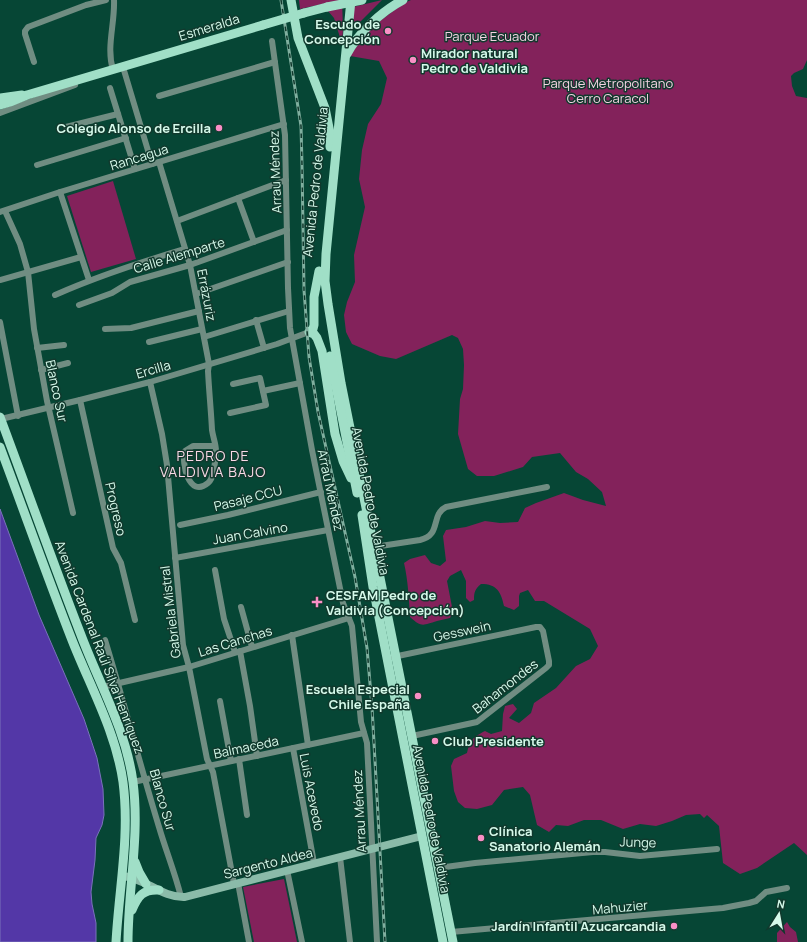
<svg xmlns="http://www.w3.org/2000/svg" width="807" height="942" viewBox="0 0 807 942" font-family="Manrope,sans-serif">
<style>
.green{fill:#83225b}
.water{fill:#5337a7;stroke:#7a72bb}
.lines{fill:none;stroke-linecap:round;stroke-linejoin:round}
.street{stroke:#708d82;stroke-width:6}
.secondary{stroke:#8bbba9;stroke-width:8}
.primary{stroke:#a0dfc7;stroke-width:9}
.rail-casing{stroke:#80af9f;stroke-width:3}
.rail{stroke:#11392d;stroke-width:1.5;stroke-dasharray:4.5;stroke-linecap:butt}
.primary-bridge{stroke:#a0dfc7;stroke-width:9}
.poi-dot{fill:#fa8fc6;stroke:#11392d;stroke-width:1.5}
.labels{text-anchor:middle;stroke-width:3;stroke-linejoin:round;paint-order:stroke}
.poi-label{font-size:13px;font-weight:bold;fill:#d6faeb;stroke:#11392d;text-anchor:end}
.street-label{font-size:13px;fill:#d6faeb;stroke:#11392d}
.park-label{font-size:13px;fill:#f3d3e2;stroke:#11392d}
.neighbourhood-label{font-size:14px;letter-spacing:1px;fill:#f9d9e7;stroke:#11392d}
</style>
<rect width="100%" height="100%" fill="#064635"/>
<g class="green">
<polygon points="299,0 342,0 343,29 342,44 334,18 328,11 327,3 300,9"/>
<polygon points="382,0 350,32 353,7"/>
<path d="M411,0H807V60L803,69L794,73L791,76L792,86L796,96L807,98V855L794,843L757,868L740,874L723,863L719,826L707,815L704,818L700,814L686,815L672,821L656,826L640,824L623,829L601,820H584L568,826L556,825L549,832L537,825L530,795L523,787L504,790L492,805L477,809L465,808L458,802L454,791L451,766L454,759L467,753C470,740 473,737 485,731L491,734L502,731L503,714L505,706L513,704L517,709L509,718L519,723L531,713L534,703L556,688L576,666L590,659L598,646L590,629L544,601H535L528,590L520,593L519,596V606L514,610L504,606C501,592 497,584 481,584C475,589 474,592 474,600L470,602L466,598V581L461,570L450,576L447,581L453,612L450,618C446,619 441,620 437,621C423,625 422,628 410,617C409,600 408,580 404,563L410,559L425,555L431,563L440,566L446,561L443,536L446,530L466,527L485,521L500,523L518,522L525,508L536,503L564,493L583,500L606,506L602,492L588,479L576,472L560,453L532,457L523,467L494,476H477L468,469L458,434L460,399L463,389L464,365L463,349L458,338L452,335L396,359L380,356L352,344L346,332L344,315L347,302L355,282L354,255L365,207L359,179L362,150L368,124L381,104L387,78L379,61L350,56L368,30L404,3Z"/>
<polygon points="113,181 136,259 91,272 67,196"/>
<polygon points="284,879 297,942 254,942 243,887"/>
<polygon points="787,922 790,927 796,932 798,942 777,942 777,933"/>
</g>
<polygon class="water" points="0,509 39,615 84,719 97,758 103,789 104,815 102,825 96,838 95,860 91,892 92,904 96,923 96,942 0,942"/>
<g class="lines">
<g class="street">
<polyline points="272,41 285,135 288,288 290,328 312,450 343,603 352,626 361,722 367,743 377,942"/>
<polyline points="34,62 25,34 25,31 28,27 86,5 106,0"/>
<polyline points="123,67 152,164"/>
<path d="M113,70C106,47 115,24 114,0"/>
<polyline points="110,88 135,169"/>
<polyline points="159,96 275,62"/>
<polyline points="0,113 75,85"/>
<polyline points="66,127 118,114"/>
<path d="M159,162L190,265L209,364L208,371C209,391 211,410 212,430C213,437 216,444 216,451C215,460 215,477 208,483C189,499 181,463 185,451L193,446H215"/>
<polyline points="37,165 126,138"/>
<polyline points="60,192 89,280"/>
<polyline points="238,198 254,242"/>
<polyline points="5,211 20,244 28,272 34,329 47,401 73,513"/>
<polyline points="0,212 60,192 284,124"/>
<polyline points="177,221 286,180"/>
<polyline points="0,280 81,257"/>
<polyline points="196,294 288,262"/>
<path d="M55,295C98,276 141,262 185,249"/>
<polyline points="79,305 112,293 130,282 190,265 287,230"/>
<polyline points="256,320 264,348"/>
<polyline points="0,322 18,416"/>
<polyline points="105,329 131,328 199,311"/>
<polyline points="204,337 289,311"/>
<polyline points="149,342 202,329"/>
<polyline points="37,348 64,345"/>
<polyline points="41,370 68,363"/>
<polyline points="150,382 162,434 167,465 183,645 189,667 207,759 213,772 234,884"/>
<polyline points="263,391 300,383"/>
<polyline points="80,400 113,548 121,563 135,620"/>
<polyline points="230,413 266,405 260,378 233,384"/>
<polyline points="1,419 80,400 150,382 277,344 309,332"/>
<polyline points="180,525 228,515 321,492"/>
<path d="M374,547L420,540C442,535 430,515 446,507L547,487"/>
<polyline points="175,558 328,530"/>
<polyline points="215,570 224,619 235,652"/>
<polyline points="241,607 252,647"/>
<polyline points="292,635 308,745"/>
<path d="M105,640C124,702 140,765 159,827C166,851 175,873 181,897"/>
<polyline points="240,651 250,706 257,756"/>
<polyline points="393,657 536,627 540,627 543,631 549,661 549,665 546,668 477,722 412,736"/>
<polyline points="102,687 189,667 349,618"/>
<polyline points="220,701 231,761"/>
<polyline points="293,748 314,863"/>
<polyline points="239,759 247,815"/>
<polyline points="133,782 364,733"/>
<polyline points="340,857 350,942"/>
<polyline points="438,868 475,863 593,852 605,852 640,856 717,849"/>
<polyline points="287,870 302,942"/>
<polyline points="238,883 249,942"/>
<polyline points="451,932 723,908 749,903 756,901 766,892 787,888"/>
</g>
<path class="secondary" d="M123,876C145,878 162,898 185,897L422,836"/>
<g class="primary">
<polyline points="291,0 298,38 325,108 330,133 330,147"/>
<polyline points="351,0 326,254 325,281 328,304 341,383 453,942"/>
<polyline points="304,13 327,7"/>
<path d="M347,54C358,33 382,11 403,0"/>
<polyline points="0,98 22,95"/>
<polyline points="0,105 10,102 27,95 263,25"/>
<polyline points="319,271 314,297 314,325 313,329 309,332 314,334 317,338 322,351 335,434 343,461 351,478"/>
<polyline points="330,356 357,493"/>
<path d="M0,417C27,489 53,563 81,635C99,683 126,730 133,782C140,836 128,889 128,942"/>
<path d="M0,447C24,511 47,576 72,640C90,686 116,732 123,782C130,836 119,888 116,942"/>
<polyline points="362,515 373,587 443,942"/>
<polyline points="135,862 139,872 146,884"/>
<path d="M132,910C138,896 143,889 159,890"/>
</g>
<g class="rail-casing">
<polyline id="rail" points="281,0 301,126 302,165 304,290 309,357 318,412 355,577 367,648 372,707 385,942"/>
</g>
<use href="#rail" class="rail"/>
<g class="primary-bridge">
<polyline points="327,7 362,0"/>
<polyline points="263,25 304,13"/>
</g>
</g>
<g class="poi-dot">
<circle cx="388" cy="31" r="4"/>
<circle cx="413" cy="60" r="4"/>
<circle cx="219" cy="128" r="4"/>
<path d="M315 596h4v4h4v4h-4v4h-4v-4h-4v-4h4z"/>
<circle cx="418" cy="696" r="4"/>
<circle cx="435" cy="741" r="4"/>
<circle cx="481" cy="838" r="4"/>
<circle cx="674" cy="926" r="4"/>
</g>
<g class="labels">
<g class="poi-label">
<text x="380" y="29">Escudo de<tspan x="380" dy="15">Concepción</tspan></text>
<text x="421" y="58" text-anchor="start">Mirador natural<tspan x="421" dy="15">Pedro de Valdivia</tspan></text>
<text x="211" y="133">Colegio Alonso de Ercilla</text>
<text x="326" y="600" text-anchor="start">CESFAM Pedro de<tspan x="326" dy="15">Valdivia (Concepción)</tspan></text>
<text x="410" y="694">Escuela Especial<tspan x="410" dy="15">Chile España</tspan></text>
<text x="443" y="746" text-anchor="start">Club Presidente</text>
<text x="489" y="836" text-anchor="start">Clínica<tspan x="489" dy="15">Sanatorio Alemán</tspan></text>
<text x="666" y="931">Jardín Infantil Azucarcandia</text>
</g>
<g class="street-label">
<text transform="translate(209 27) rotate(-17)" y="5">Esmeralda</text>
<text transform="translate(139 157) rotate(-17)" y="5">Rancagua</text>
<text transform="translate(275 172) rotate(-92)" y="5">Arrau Méndez</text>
<text transform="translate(315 182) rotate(-84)" y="5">Avenida Pedro de Valdivia</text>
<text transform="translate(179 255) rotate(-17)" y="5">Calle Alemparte</text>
<text transform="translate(207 295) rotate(79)" y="5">Errázuriz</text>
<text transform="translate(153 369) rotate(-16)" y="5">Ercilla</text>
<text transform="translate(57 391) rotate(78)" y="5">Blanco Sur</text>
<text transform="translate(331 490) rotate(78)" y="5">Arrau Méndez</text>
<text transform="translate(248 498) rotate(-14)" y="5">Pasaje CCU</text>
<text transform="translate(371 501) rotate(79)" y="5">Avenida Pedro de Valdivia</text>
<text transform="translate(116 509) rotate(77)" y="5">Progreso</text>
<text transform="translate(250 533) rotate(-10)" y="5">Juan Calvino</text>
<text transform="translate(170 612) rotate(-97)" y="5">Gabriela Mistral</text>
<text transform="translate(462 631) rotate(-12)" y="5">Gesswein</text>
<text transform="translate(235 641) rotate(-17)" y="5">Las Canchas</text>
<text transform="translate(100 647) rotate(69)" y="5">Avenida Cardenal Raúl Silva Henríquez</text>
<text transform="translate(505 686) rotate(-38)" y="5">Bahamondes</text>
<text transform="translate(246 747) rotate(-12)" y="5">Balmaceda</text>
<text transform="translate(312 792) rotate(79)" y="5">Luis Acevedo</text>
<text transform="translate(163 800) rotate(74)" y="5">Blanco Sur</text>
<text transform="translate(359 811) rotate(-93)" y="5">Arrau Méndez</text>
<text transform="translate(432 819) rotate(79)" y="5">Avenida Pedro de Valdivia</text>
<text transform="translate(638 842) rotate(2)" y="5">Junge</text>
<text transform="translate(268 863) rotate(-14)" y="5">Sargento Aldea</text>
<text transform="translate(620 907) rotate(-5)" y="5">Mahuzier</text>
</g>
<g class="park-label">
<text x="492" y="41">Parque Ecuador</text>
<text x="608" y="88">Parque Metropolitano<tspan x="608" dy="15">Cerro Caracol</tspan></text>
</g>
<g class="neighbourhood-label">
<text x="213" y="461">PEDRO DE<tspan x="213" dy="16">VALDIVIA BAJO</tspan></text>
</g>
</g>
<g transform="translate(779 914) rotate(11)" stroke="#11392d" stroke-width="3" paint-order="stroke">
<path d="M0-3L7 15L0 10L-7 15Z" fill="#d6faeb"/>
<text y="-6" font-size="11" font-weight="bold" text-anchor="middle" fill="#d6faeb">N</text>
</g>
</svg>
